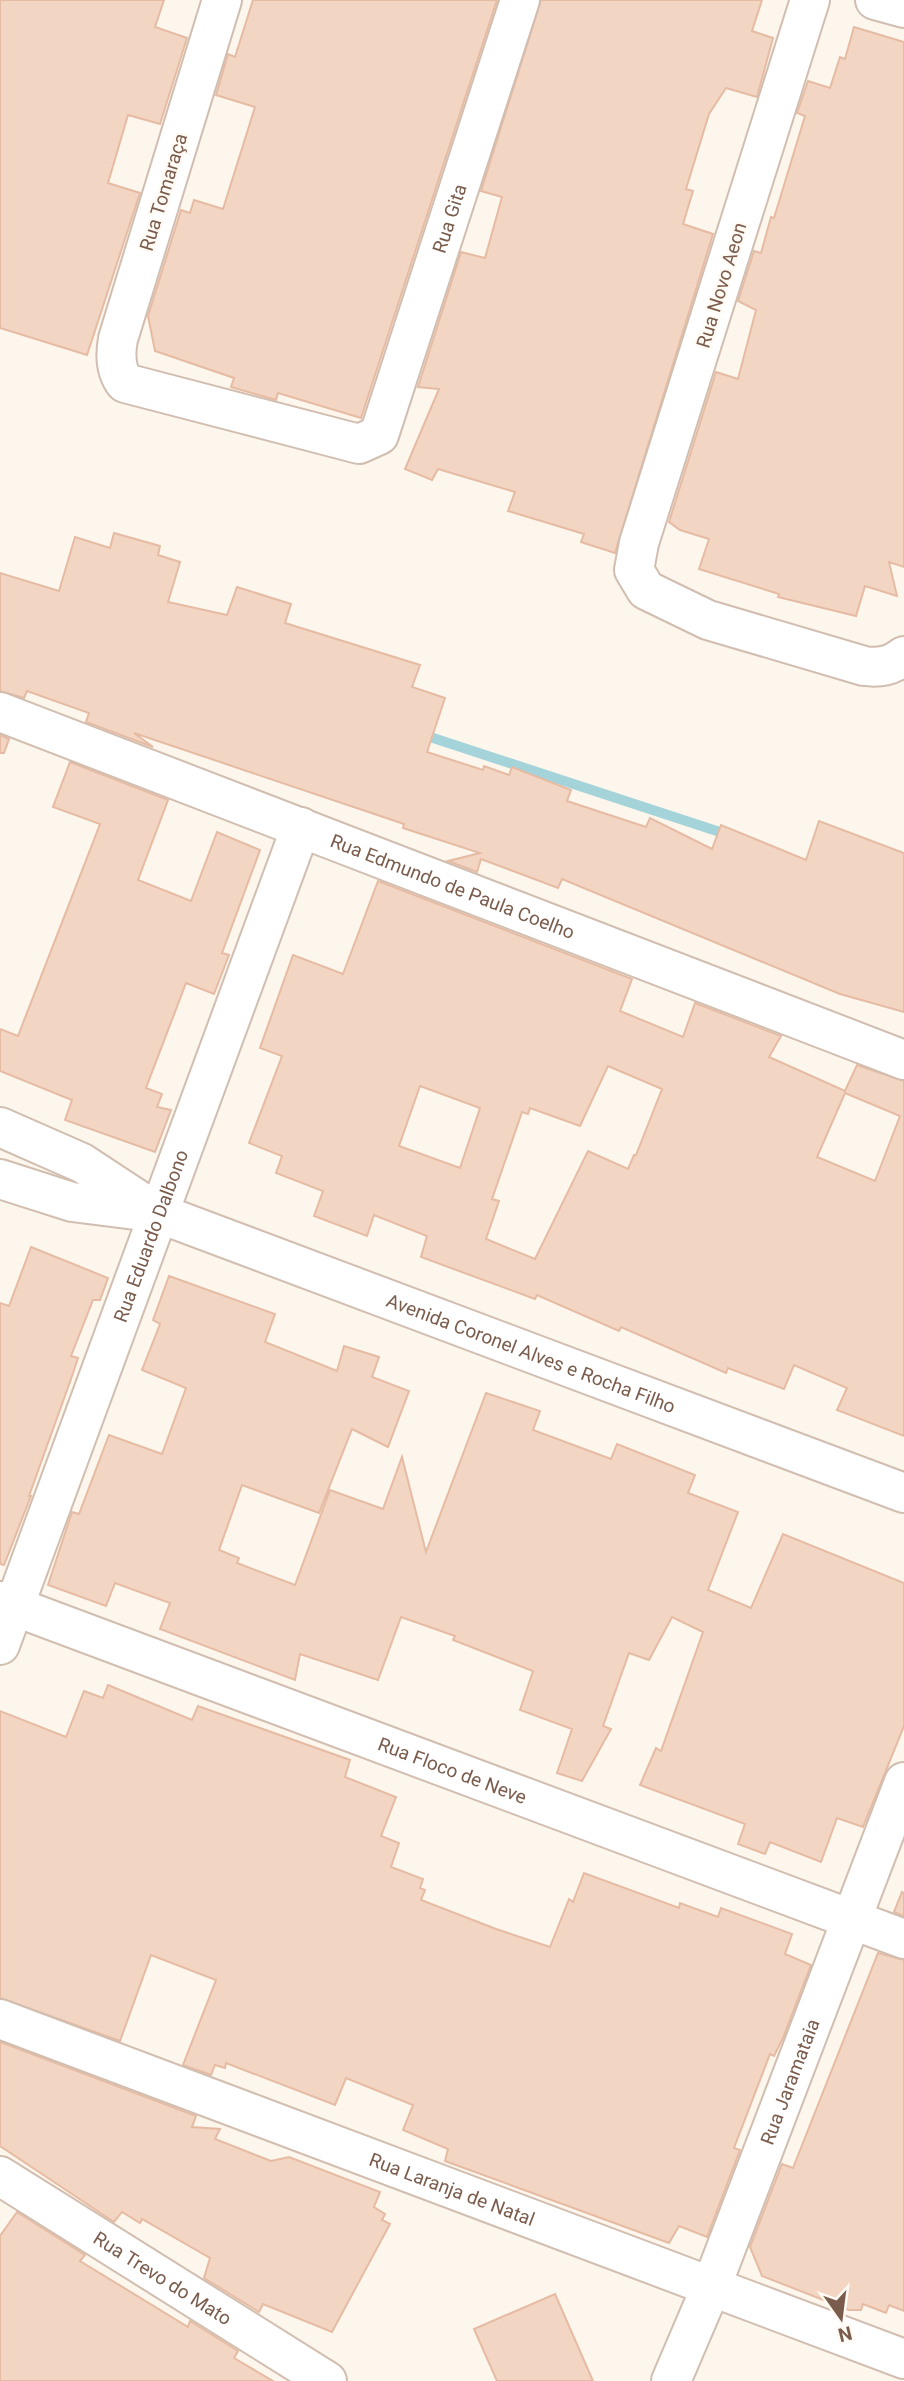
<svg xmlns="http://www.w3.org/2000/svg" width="904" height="2381" viewBox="0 0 904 2381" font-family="Roboto,sans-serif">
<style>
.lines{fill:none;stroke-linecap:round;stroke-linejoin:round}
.stream{stroke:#a5d3da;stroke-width:10}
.building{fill:#f3d5c3;stroke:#e6bba3;stroke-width:2;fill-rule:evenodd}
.minor-casing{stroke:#d1beb0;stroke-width:42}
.minor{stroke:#fff;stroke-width:38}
.labels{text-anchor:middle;stroke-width:5;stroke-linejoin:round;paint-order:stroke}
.street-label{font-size:19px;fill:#7a5c4d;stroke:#fffaf3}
</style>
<rect width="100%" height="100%" fill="#fdf6ec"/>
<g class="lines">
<polyline class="stream" points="418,733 732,836"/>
</g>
<g class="building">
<polygon points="0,0 164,0 155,27 187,38 160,124 128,115 108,183 140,193 87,355 0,328"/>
<polygon points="253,0 497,0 361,418 278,393 276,400 231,387 234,378 155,351 148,316 181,210 190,213 194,200 223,209 255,107 216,95 228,54 235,57"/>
<polygon points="541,0 762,0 752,31 773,38 757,97 726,88 709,114 686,189 693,191 683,224 713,234 615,553 581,542 584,534 508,511 515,492 438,469 432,480 405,469 439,389 418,387 461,252 485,258 502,197 481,191"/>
<polygon points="854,27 904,42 904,567 889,562 897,596 865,586 856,616 778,597 779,594 699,569 709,539 680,530 669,522 716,372 738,379 756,310 738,301 754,251 761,253 771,217 774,218 805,116 797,113 808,81 830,88 840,57 845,59"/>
<polygon points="114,533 160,546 158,555 180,562 168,602 227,615 237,587 291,604 285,623 420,665 412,687 445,698 427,752 483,770 484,766 509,775 512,767 571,790 567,801 646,827 650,818 712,849 721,825 806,860 819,821 904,853 904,1012 840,994 562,879 558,888 481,859 477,872 448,861 480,853 403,828 404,824 134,733 153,747 86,722 89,713 27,691 24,698 0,691 0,573 59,591 75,537 110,548"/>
<polygon points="0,735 9,739 4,753 0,753"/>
<polygon points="70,762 168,800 138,880 191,901 217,832 260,850 222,953 229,955 214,994 186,983 146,1088 162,1094 157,1107 171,1110 155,1152 65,1120 72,1100 0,1071 0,1029 18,1036 100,824 53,807"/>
<path d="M378,881L632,979L620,1011L683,1037L695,1003L781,1036L769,1057L845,1091L857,1065L904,1081V1436L837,1410L847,1388L794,1365L784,1389L728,1368L726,1373L621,1327L619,1331L537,1295L535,1299L421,1257L427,1236L374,1215L367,1236L314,1216L323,1191L276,1173L282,1156L249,1143L282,1056L260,1048L293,955L343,974ZM608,1066L662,1089L636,1155H634L628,1169L588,1151L535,1259L486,1239L499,1201L492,1199L522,1112L528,1114L530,1108L580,1126ZM420,1086L480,1108L460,1168L399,1146ZM845,1093L900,1116L875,1181L817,1157Z"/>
<polygon points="31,1247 108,1278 100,1300 93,1300 71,1356 78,1358 71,1379 29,1496 31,1496 4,1565 0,1564 0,1303 9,1306"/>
<polygon points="169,1276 275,1314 265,1342 337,1371 344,1346 379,1357 372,1377 409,1391 388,1447 352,1429 319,1513 242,1485 219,1550 239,1558 237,1563 295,1585 330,1490 383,1509 402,1457 426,1552 486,1393 540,1411 533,1430 611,1459 617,1444 695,1475 688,1493 738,1512 708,1590 751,1608 783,1534 904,1583 904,1726 863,1827 837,1818 821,1862 770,1842 765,1854 738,1844 745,1824 640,1785 656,1748 661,1751 703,1632 672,1617 649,1660 629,1653 603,1726 611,1729 582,1781 557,1773 572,1729 520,1710 533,1671 453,1640 455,1636 401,1617 378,1680 300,1654 295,1680 160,1629 170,1603 115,1583 106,1606 48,1585 72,1512 79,1514 109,1435 162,1454 186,1388 142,1370 160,1324 153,1320"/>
<polygon points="108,1685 192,1720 198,1706 350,1760 345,1777 396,1797 381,1836 399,1843 391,1867 423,1879 420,1888 425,1890 421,1900 496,1929 550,1947 569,1899 573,1902 584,1873 679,1908 680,1903 718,1917 721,1908 792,1934 785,1954 811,1965 783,2038 774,2056 770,2054 734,2148 740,2150 707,2237 679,2226 669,2243 445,2161 448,2149 403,2130 413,2105 346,2078 335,2105 226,2063 225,2068 215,2065 211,2075 183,2065 216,1980 151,1955 120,2041 0,1998 0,1711 66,1737 84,1691 103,1698"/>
<polygon points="902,1892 904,1893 904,1916 894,1912"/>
<polygon points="878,1953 904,1960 904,2311 889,2305 886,2313 863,2304 861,2310 849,2310 762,2276 750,2247 782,2164 793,2168"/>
<polygon points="0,2042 196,2116 192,2127 220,2129 215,2139 271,2161 289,2157 380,2192 374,2207 385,2214 382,2220 390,2224 332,2332 263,2304 259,2312 204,2278 210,2258 142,2219 140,2223 122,2212 114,2222 0,2146"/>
<polygon points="17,2212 85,2255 80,2261 188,2327 190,2321 238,2351 234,2358 273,2381 0,2381 0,2236"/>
<polygon points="555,2294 593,2381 497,2381 474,2329"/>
</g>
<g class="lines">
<g class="minor-casing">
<g id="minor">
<path id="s1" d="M222,0L118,339C115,355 115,370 125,383L359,444L379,435L520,0"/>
<path d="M810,0L639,543L634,570L646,590L708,620L864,666C880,668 891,666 904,656"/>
<polyline points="875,0 904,8"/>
<path id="s2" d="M0,712L904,1060"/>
<path id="s3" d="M0,1127L82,1163L158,1213L904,1493"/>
<polyline points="0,1179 72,1202 151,1212"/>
<path id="s4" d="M0,1601L904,1939"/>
<path id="s5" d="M0,1645L301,827"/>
<path id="s6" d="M0,2019L904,2359"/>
<path id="s7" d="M0,2176L327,2381"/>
<path id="s8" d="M671,2381L712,2285L904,1782"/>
</g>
</g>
<use href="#minor" class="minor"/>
</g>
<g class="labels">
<g class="street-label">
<text transform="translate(163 192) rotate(-73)" y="7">Rua Tomaraça</text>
<text dy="7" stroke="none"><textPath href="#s1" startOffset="892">Rua Gita</textPath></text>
<text transform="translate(721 285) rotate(-73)" y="7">Rua Novo Aeon</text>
<text dy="7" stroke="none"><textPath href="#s2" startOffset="485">Rua Edmundo de Paula Coelho</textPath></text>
<text dy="7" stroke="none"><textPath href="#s5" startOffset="436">Rua Eduardo Dalbono</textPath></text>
<text dy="7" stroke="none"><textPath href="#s3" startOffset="579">Avenida Coronel Alves e Rocha Filho</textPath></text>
<text dy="7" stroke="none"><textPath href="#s4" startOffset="483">Rua Floco de Neve</textPath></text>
<text dy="7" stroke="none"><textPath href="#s8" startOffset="322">Rua Jaramataia</textPath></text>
<text dy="7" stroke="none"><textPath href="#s6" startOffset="483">Rua Laranja de Natal</textPath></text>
<text dy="7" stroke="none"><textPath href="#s7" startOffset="192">Rua Trevo do Mato</textPath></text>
</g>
</g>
<g transform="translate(841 2318) rotate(166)" stroke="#fffaf3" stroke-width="5" paint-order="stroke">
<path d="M0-5L12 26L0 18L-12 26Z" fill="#7a5c4d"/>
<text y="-10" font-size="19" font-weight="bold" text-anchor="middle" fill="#7a5c4d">N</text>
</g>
</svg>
